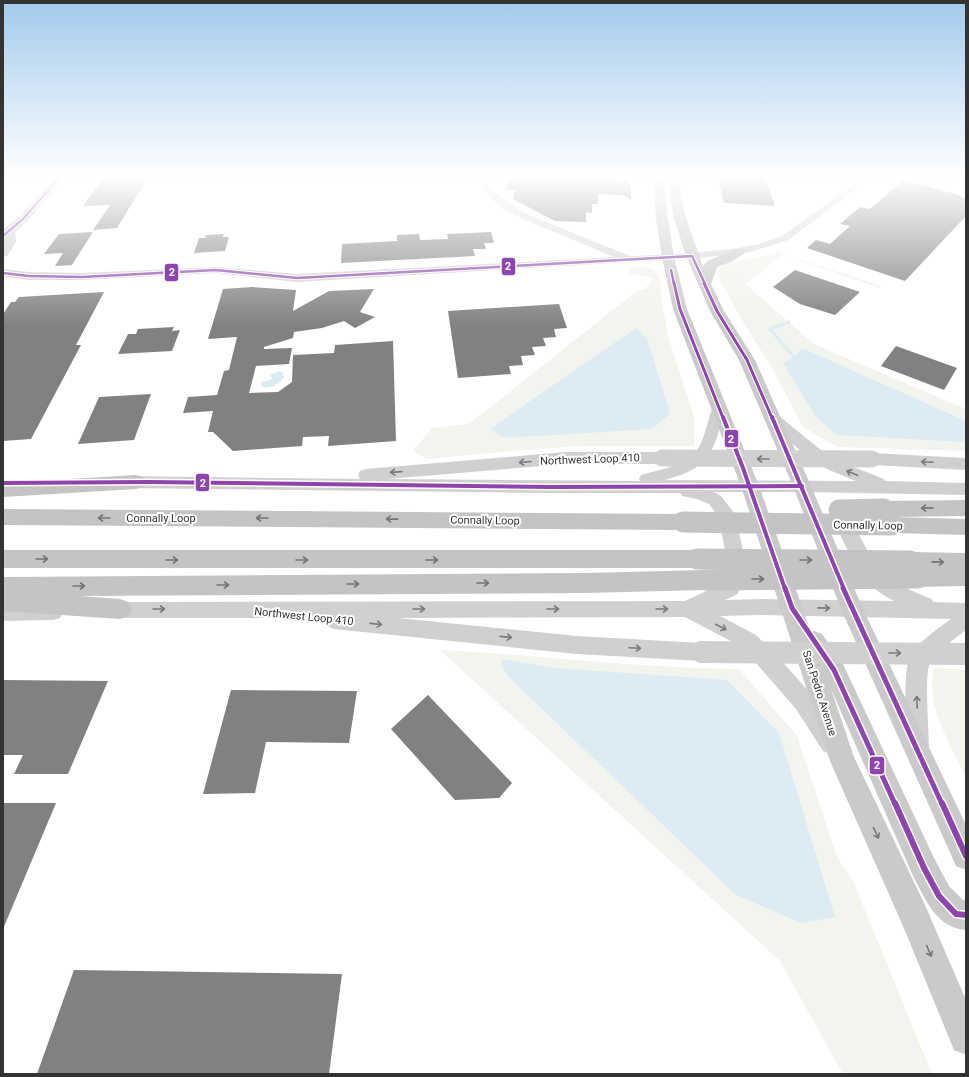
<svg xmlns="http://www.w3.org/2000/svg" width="969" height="1077" viewBox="0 0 969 1077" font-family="Roboto,sans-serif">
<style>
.green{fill:#f1f5ed}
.water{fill:#ddebf3}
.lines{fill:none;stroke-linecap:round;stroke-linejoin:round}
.stream{stroke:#ddebf3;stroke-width:3}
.building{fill:#818181}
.tertiary{fill:#d7d7d7;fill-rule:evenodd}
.secondary{fill:#d0d0d0;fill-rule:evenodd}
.primary{fill:#cacaca;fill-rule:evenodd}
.motorway{fill:#c4c4c4;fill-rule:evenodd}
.secondary-bridge-far1{stroke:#d0d0d0;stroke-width:17}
.secondary-bridge{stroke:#d0d0d0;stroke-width:22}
.motorway-bridge{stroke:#c4c4c4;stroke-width:21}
.bus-1-far4-casing{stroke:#fff;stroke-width:4.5}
.bus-1-far3-casing{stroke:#fff;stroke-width:5}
.bus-1-far2-casing{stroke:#fff;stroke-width:7}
.bus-1-far1-casing{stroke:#fff;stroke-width:8}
.bus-1-casing{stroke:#fff;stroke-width:9}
.bus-1-far4{stroke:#8e44ad;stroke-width:2.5}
.bus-1-far3{stroke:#8e44ad;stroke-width:3}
.bus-1-far2{stroke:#8e44ad;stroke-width:4}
.bus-1-far1{stroke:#8e44ad;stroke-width:5}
.bus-1{stroke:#8e44ad;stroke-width:6}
.oneway{stroke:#7a7a7a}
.oneway2{stroke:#747474}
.oneway3{stroke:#777}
.labels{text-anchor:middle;stroke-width:4;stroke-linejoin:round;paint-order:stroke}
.street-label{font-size:11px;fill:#333;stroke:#fff}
.line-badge{stroke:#fff;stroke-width:1.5}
.badge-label{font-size:11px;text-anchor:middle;font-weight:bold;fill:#fff}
</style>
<rect width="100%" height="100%" fill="#fff"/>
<g class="green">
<polygon points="777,252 881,286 879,288 783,255 745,284 814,344 966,409 966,451 837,447 803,427 773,370 739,315 715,270 722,267 721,265 724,264 771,255"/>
<polygon points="640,266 649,268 656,272 660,278 662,301 668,336 694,417 694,446 581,446 522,450 427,459 413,451 432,428 469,424 638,290 645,289 653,278 629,274 631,267"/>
<path d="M440,650C540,655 639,668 739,669L797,736L837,857L853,881L932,1074H843L780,961Z"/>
<path d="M934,668L966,670V778C951,744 925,706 934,668Z"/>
</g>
<g class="water">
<polygon points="636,328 647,338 670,414 652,429 505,438 490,429"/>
<polygon points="802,348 966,421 966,442 837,435 816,417 783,363 794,357"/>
<path d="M279,371L283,373L284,377C279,385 271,389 262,387L261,382L271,380L272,378L270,375Z"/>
<polygon points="501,659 555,668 727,680 779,733 835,917 801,923 736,895 513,681 504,670"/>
</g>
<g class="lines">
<polyline class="stream" points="789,322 770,329 794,357"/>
</g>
<g class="building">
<polygon points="104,177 148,177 117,228 93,230 110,205 83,206"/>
<polygon points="510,177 613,178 614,181 625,181 630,184 631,200 623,195 598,194 598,204 592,204 592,213 586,212 586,222 555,221 513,199 515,190 506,190"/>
<polygon points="718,177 765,177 775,206 724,203"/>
<polygon points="904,180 959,195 966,200 966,216 905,281 807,248 816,240 830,244 850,226 840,224 860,207 870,209"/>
<polygon points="93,232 72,265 55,266 63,253 44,254 59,234"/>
<polygon points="491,232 494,243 484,243 486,249 473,249 475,256 341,263 342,244 397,241 397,235 419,234 420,240 448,239 447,234"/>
<polygon points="224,234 223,237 229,237 225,251 194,253 199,238 205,238 206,235"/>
<polygon points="795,270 860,292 835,315 800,304 773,287"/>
<polygon points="252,287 296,290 293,311 329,291 374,289 360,312 375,317 355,328 344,321 322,328 294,332 293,338 264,347 264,349 292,348 289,364 256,366 249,393 278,392 292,382 293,355 334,353 335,345 393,341 396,441 328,446 329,436 303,437 302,446 233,451 213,432 208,432 213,411 183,413 188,397 217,395 224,371 229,370 237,337 208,339 223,289"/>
<polygon points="104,292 76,345 81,345 31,439 3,441 3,314 11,302 15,302 19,297"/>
<polygon points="559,304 567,328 554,329 556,337 543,338 546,346 532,347 535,355 521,356 523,365 509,366 511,374 458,378 448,311"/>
<polygon points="174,327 172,331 180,330 172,351 118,354 128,334 136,334 138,329"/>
<polygon points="896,346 957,368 944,390 881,366"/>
<polygon points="151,394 134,440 78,444 99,397"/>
<polygon points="3,680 108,681 68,774 14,774 23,755 3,755"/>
<polygon points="231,690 357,691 349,743 266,742 255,793 203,794"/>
<polygon points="428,695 512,783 499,798 455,800 391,729"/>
<polygon points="3,803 56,803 3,929"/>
<polygon points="74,970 342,974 329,1074 37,1074"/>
</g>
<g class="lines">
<g class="tertiary">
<path d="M476,177H484L494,192L522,212L632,257L633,259L632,261H624C604,253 583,244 562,235C531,222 490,211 476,177Z"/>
<polygon points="864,177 873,177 788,240 751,252 692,259 687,256 692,253 739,248 759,244 782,236"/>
</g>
<g class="secondary">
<polygon points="692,253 696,254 698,256 696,258 297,282 216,273 82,280 29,280 3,277 3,269 29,272 82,273 216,267 297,274"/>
<path d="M719,404L724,406L726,409C712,453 712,467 665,480L856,481L829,470L810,459L768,423L765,419L768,415L773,414L778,415L822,451L841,462L884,479L885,481L966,483V495L802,492H714L721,496L735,514L747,569L738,594L725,600L762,599L894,601C884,596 875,590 867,581C857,568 828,522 837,506L843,505L849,506C853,514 853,522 857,530C875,570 891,584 932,599L933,602L966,603V630C956,638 935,652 930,663C924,674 929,731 929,746L926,754L918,757L910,754L907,746C906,726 902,669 911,654C921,640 937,629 951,619L762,615L720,616L756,635L778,657L812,695L839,735L842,743L839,751L831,754L823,751L796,709L742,647L685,617L398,618L577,636L702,643L709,645L712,652L709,659L702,661L577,654L334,629L327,626L324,620L325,618H107L100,616L97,610L100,604L107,602L685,601L723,583L729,569L718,516L709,504L697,499L682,496L680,493H550L122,488L116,486L114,482L116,478L122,476L360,479L358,475L360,471L366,469L566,452H662L668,454L670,458L668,462L662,464H566L387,479L640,481L639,479L641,475C660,469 685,467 697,450C705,439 707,422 712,409L714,406Z"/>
<polygon points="872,453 966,458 966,470 872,465 866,463 864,459 866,455"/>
<polygon points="53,604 60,606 63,612 60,618 53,620 3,621 3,605"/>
</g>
<g class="primary">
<polygon points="55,177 65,177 27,221 15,232 16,242 7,256 3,257 3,230 19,217"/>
<path d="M653,177H663L668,219L674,257L687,309L759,486L811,632L814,631L822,634L842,662L934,858L949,886L963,900H966V930C936,927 927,902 914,878L831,689L854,757L925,905L966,1000V1055L954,1050L903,926L830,761L741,486L673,309L662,257L656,219Z"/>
<polygon points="668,177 678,177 685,215 703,267 707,261 736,249 744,249 746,252 733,261 717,267 711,284 724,311 755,360 811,486 863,609 966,825 966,870 956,866 841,609 793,486 739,360 710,311 686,256 673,215"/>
</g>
<g class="motorway">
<polygon points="136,475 143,477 146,482 143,487 136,489 3,497 3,483"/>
<polygon points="966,500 966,516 893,517 966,519 966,535 892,533 884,531 881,525 884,519 892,517 884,517 877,515 873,509 877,503 884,501"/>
<polygon points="3,509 683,514 691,516 694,522 691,528 683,530 3,525"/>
<polygon points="3,550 697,550 705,553 708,559 705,565 697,568 3,568"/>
<polygon points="910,552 966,553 966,586 918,587 910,585 906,578 910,571 913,570 902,567 899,561 902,555"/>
<polygon points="705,570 713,573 717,580 713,587 705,590 584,593 80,596 120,599 128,602 132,609 128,616 120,619 3,611 3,577 584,573"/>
</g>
<polyline class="secondary-bridge-far1" points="662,458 872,459"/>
<polyline class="secondary-bridge" points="702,652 966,654"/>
<g class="motorway-bridge">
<polyline points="839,510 884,509"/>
<polyline points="683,522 892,525"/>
<polyline points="697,559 910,561"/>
<polyline points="705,580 918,578"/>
</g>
<g class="bus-1-far4-casing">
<g id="bus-1-far4">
<polyline points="3,236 23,219 60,177"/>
<polyline points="671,270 674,284"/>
<polyline points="3,273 29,276 82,277 216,270 297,278 692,256 705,284"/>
</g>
</g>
<g class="bus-1-far3-casing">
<g id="bus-1-far3">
<polyline points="674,283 680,309 723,418"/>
<polyline points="704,283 717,311 747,360 772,418"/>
</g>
</g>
<g class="bus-1-far2-casing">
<g id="bus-1-far2">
<polyline points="723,417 743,468 785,589"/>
<polyline points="772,417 844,589"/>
<polyline points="3,483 149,482 550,487 802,486"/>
</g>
</g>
<g class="bus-1-far1-casing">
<g id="bus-1-far1">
<polyline points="785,588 792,608 834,670 895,804"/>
<polyline points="843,588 942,804"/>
</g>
</g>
<g class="bus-1-casing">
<g id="bus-1">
<polyline points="895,803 924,868 939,896 956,914 966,915"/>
<polyline points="942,803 966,856"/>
</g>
</g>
<use href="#bus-1-far4" class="bus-1-far4"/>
<use href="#bus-1-far3" class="bus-1-far3"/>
<use href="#bus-1-far2" class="bus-1-far2"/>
<use href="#bus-1-far1" class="bus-1-far1"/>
<use href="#bus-1" class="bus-1"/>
</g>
<defs><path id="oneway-shaft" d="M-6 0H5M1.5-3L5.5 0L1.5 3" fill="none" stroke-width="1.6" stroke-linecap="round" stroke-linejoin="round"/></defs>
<g class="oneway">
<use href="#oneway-shaft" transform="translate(763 459) rotate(-180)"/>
<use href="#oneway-shaft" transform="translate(525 462) rotate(175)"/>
<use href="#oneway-shaft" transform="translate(927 462) rotate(-177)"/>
<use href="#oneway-shaft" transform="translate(396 472) rotate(176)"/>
<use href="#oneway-shaft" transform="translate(852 473) rotate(-157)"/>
<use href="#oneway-shaft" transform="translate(824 608) rotate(1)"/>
<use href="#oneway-shaft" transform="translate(159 609)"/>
<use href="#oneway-shaft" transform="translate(419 609)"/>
<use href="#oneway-shaft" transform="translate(553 609)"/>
<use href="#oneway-shaft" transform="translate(662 609)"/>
<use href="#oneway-shaft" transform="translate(376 624) rotate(6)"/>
<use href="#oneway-shaft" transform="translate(721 627) rotate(27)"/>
<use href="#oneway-shaft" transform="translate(506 637) rotate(6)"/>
<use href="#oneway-shaft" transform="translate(635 648) rotate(3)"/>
<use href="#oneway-shaft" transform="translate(895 653)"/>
<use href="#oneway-shaft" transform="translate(917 702) rotate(-92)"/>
</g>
<g class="oneway2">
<use href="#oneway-shaft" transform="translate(927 508) rotate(179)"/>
<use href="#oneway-shaft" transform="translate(104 518) rotate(-180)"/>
<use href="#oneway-shaft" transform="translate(262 518) rotate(-180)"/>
<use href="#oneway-shaft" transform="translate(392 519) rotate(-179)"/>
<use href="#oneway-shaft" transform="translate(42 559)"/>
<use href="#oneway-shaft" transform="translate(172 560)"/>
<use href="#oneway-shaft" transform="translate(302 560)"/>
<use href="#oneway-shaft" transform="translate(432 560)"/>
<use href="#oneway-shaft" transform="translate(806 560)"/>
<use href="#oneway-shaft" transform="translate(938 562) rotate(1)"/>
<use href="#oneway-shaft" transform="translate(758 579)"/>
<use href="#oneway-shaft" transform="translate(483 583)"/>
<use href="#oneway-shaft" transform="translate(353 584)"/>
<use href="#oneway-shaft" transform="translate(223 585)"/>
<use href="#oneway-shaft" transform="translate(79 586)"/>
</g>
<g class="oneway3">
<use href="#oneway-shaft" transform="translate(876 833) rotate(65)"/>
<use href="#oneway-shaft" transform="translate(929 951) rotate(67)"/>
</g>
<linearGradient id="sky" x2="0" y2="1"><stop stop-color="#a3caec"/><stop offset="0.54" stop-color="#fff"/><stop offset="1" stop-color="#fff" stop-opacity="0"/></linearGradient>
<rect width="969" height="327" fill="url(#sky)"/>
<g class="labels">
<g class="street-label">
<text transform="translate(590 459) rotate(-2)" y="4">Northwest Loop 410</text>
<text x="161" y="522">Connally Loop</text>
<text transform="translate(485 520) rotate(1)" y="4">Connally Loop</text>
<text transform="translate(868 525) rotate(1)" y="4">Connally Loop</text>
<text transform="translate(304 616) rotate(6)" y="4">Northwest Loop 410</text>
<text transform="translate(820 693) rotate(72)" y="4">San Pedro Avenue</text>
</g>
</g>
<g class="line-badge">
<rect x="501" y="257" width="15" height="19" rx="4" fill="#8e44ad"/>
<rect x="164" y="263" width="15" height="19" rx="4" fill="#8e44ad"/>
<rect x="724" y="429" width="15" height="19" rx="4" fill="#8e44ad"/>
<rect x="195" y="473" width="15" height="19" rx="4" fill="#8e44ad"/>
<rect x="869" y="756" width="16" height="19" rx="4" fill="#8e44ad"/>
</g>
<g class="badge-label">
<text x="508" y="270">2</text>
<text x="172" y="276">2</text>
<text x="731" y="443">2</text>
<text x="203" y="487">2</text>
<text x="877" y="769">2</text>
</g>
<rect width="969" height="1077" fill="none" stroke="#333333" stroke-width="8"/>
</svg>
